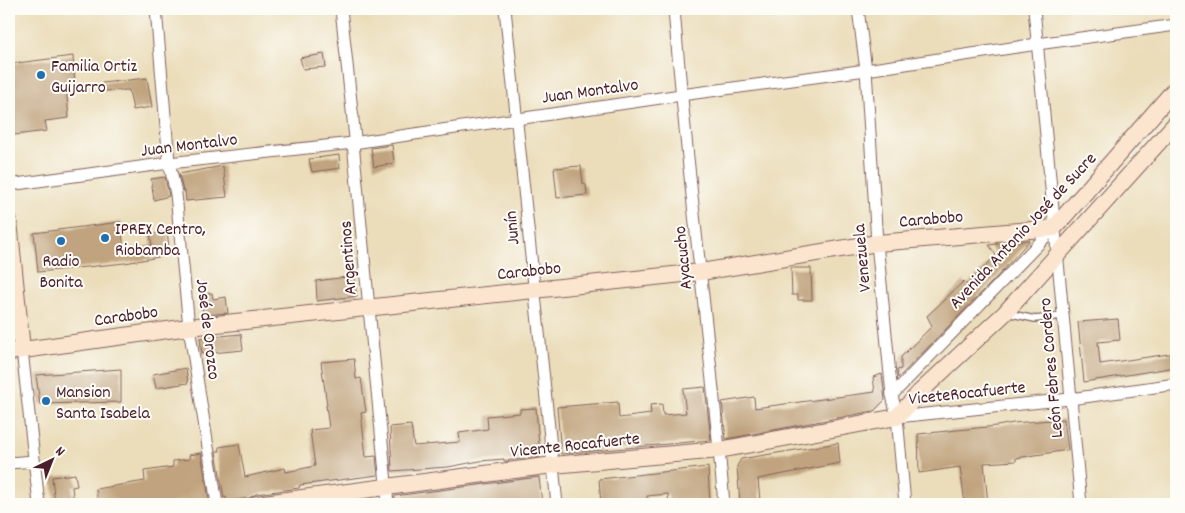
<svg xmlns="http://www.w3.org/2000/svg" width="1185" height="513" viewBox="0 0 1185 513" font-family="Dekko,sans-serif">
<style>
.building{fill:#c1a47f}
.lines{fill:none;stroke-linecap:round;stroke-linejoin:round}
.lane-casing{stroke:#82625d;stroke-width:8}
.street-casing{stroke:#82625d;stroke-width:13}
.secondary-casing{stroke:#82625d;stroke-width:18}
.lane{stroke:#fff;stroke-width:5.5}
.street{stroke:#fff;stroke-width:11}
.secondary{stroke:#fce5cf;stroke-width:16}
.poi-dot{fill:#1f6fb2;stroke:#fdfcf7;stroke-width:2}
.labels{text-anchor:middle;stroke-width:4;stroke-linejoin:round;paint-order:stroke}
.poi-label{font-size:18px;fill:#4a1f2b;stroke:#fdfcf7;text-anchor:start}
.street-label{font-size:18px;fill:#4a1f2b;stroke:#fdfcf7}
</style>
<rect width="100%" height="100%" fill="#fdfcf7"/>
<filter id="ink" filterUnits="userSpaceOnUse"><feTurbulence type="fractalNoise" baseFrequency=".02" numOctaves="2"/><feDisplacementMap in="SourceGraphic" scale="10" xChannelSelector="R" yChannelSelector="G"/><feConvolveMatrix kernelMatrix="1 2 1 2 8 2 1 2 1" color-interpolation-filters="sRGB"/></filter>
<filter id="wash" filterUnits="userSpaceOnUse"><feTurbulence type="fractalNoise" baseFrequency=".0096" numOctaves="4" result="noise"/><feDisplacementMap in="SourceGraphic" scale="20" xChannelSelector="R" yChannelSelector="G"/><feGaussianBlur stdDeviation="1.12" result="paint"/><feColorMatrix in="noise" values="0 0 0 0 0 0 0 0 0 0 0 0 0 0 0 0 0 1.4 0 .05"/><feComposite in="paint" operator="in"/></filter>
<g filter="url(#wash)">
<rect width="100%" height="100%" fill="#ebddba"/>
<g id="blocks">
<g class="building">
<polygon points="324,54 326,67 303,69 300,58"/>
<polygon points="73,56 75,86 66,87 69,118 45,121 47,131 14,135 9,92 9,64"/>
<polygon points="147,78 152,107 133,110 129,90 102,91 102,83"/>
<polygon points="392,145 394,163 374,167 371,148"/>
<polygon points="339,155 340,168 312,172 309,159"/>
<polygon points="223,166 227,197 186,201 185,191 183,191 179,174"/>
<polygon points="581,166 583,184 586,185 587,195 557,198 554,168"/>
<polygon points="165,177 169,196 154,200 151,179"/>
<polygon points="121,222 124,250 152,245 150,235 167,231 170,255 125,263 38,272 34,233"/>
<polygon points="1030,240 993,281 898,378 897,370 901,369 901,357 932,326 927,316 964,281 967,285 996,255 989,245"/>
<polygon points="791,268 811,268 812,300 798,300 798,295 792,295"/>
<polygon points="354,276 357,296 317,301 316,281"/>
<polygon points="212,293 213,299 226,297 228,313 203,315 201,294"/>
<polygon points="1118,319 1120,340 1098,342 1100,364 1176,353 1176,367 1084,382 1078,322"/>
<polygon points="241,334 243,350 202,354 200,338"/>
<polygon points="354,359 356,379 361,378 366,412 361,413 366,457 376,456 378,475 300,485 299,488 256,494 249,498 227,501 226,497 224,498 216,451 220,451 219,447 239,444 245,477 285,468 286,472 315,466 310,430 329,428 326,405 327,405 321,362"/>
<polygon points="186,368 188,383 156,388 153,374"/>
<polygon points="121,369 121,402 40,404 36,375"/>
<polygon points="882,374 885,400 874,411 726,439 722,402 754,397 755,408 875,392 873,377"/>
<polygon points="705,387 711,440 561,454 557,407 618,402 619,418 651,414 650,405 662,404 663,415 686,413 683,389"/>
<polygon points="536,408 540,457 504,461 504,459 480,461 448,467 392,471 390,427 411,425 414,446 460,442 459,433 488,429 487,416 520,413 520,409"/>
<polygon points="1064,419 1068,450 1016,458 1016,461 984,463 988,504 965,504 960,467 919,473 918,434 997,426 1013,423"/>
<polygon points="838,443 840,463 758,479 760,501 740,503 737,466 741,459"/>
<polygon points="201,453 209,500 174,504 98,504 96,489 145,481 144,471 173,467 173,461 190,459 189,455"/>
<polygon points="708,467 710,504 669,504 668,494 647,496 647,504 601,504 599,479"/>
<polygon points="75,474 77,486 72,487 74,504 55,504 52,477"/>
<polygon points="539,477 542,504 395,504 395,496"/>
</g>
</g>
</g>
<g filter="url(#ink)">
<use href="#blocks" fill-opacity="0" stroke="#82625d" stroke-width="1"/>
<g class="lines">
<g class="lane-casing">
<polyline id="lane" points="1007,313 1035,319 1062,316"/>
</g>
<g class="street-casing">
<g id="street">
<polyline points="156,9 169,162 176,194 189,327 217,504"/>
<polyline points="341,9 355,138 353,143 388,504"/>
<polyline points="505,9 557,504"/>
<path d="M674,9C687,174 710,339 724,504"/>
<polyline points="858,9 866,70 877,243 892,395 897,417 905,504"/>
<polyline points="1034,9 1081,504"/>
<polyline points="9,185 169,163 353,143 681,95 866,70 1037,44 1176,25"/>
<polyline points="22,350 39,504"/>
<polyline points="892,395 1054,228"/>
<polyline points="897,417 1070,399 1176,384"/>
<polyline points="9,463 34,461"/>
</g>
</g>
<g class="secondary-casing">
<g id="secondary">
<polyline points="9,221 22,350"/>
<polyline points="9,352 189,327 701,272 877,243 1054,228 1176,88"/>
<polyline points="257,504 553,465 719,450 897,417 920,392 1005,313 1176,123"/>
</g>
</g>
<use href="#lane" class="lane"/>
<use href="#street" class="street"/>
<use href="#secondary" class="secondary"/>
</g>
</g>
<g class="poi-dot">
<circle cx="41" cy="75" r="5"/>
<circle cx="105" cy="238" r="5"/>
<circle cx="61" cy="241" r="5"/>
<circle cx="46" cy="401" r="5"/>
</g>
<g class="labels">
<g class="poi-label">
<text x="51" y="71">Familia Ortiz<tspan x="51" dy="21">Guijarro</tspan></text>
<text x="115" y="234">IPREX Centro,<tspan x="115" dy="21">Riobamba</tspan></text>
<text x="61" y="266" text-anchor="middle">Radio<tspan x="61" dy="21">Bonita</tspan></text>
<text x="56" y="397">Mansion<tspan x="56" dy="21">Santa Isabela</tspan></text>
</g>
<g class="street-label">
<text transform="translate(590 90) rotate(-8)" y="6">Juan Montalvo</text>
<text transform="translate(189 144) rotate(-7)" y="6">Juan Montalvo</text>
<text transform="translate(931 218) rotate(-5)" y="6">Carabobo</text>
<text transform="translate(511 228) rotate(-95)" y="6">Junín</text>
<text transform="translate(1022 230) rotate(-47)" y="6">Avenida Antonio José de Sucre</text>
<text transform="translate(347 258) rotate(-94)" y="6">Argentinos</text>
<text transform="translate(682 258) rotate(-96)" y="6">Ayacucho</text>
<text transform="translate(861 258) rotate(-95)" y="6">Venezuela</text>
<text transform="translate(529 270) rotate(-6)" y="6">Carabobo</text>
<text transform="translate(126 315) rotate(-8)" y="6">Carabobo</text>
<text transform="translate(209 329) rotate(83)" y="6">José de Orozco</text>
<text transform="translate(1050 368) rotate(-95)" y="6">León Febres Cordero</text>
<text transform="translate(967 392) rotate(-6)" y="6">ViceteRocafuerte</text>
<text transform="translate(575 444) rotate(-6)" y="6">Vicente Rocafuerte</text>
</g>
</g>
<rect width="1185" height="513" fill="none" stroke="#fdfcf7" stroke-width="30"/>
<g transform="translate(52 460) rotate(43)" stroke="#fdfcf7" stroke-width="4" paint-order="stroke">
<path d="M0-4L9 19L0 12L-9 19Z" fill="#4a1f2b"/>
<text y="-8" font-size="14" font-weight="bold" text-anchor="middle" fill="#4a1f2b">N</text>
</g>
</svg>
